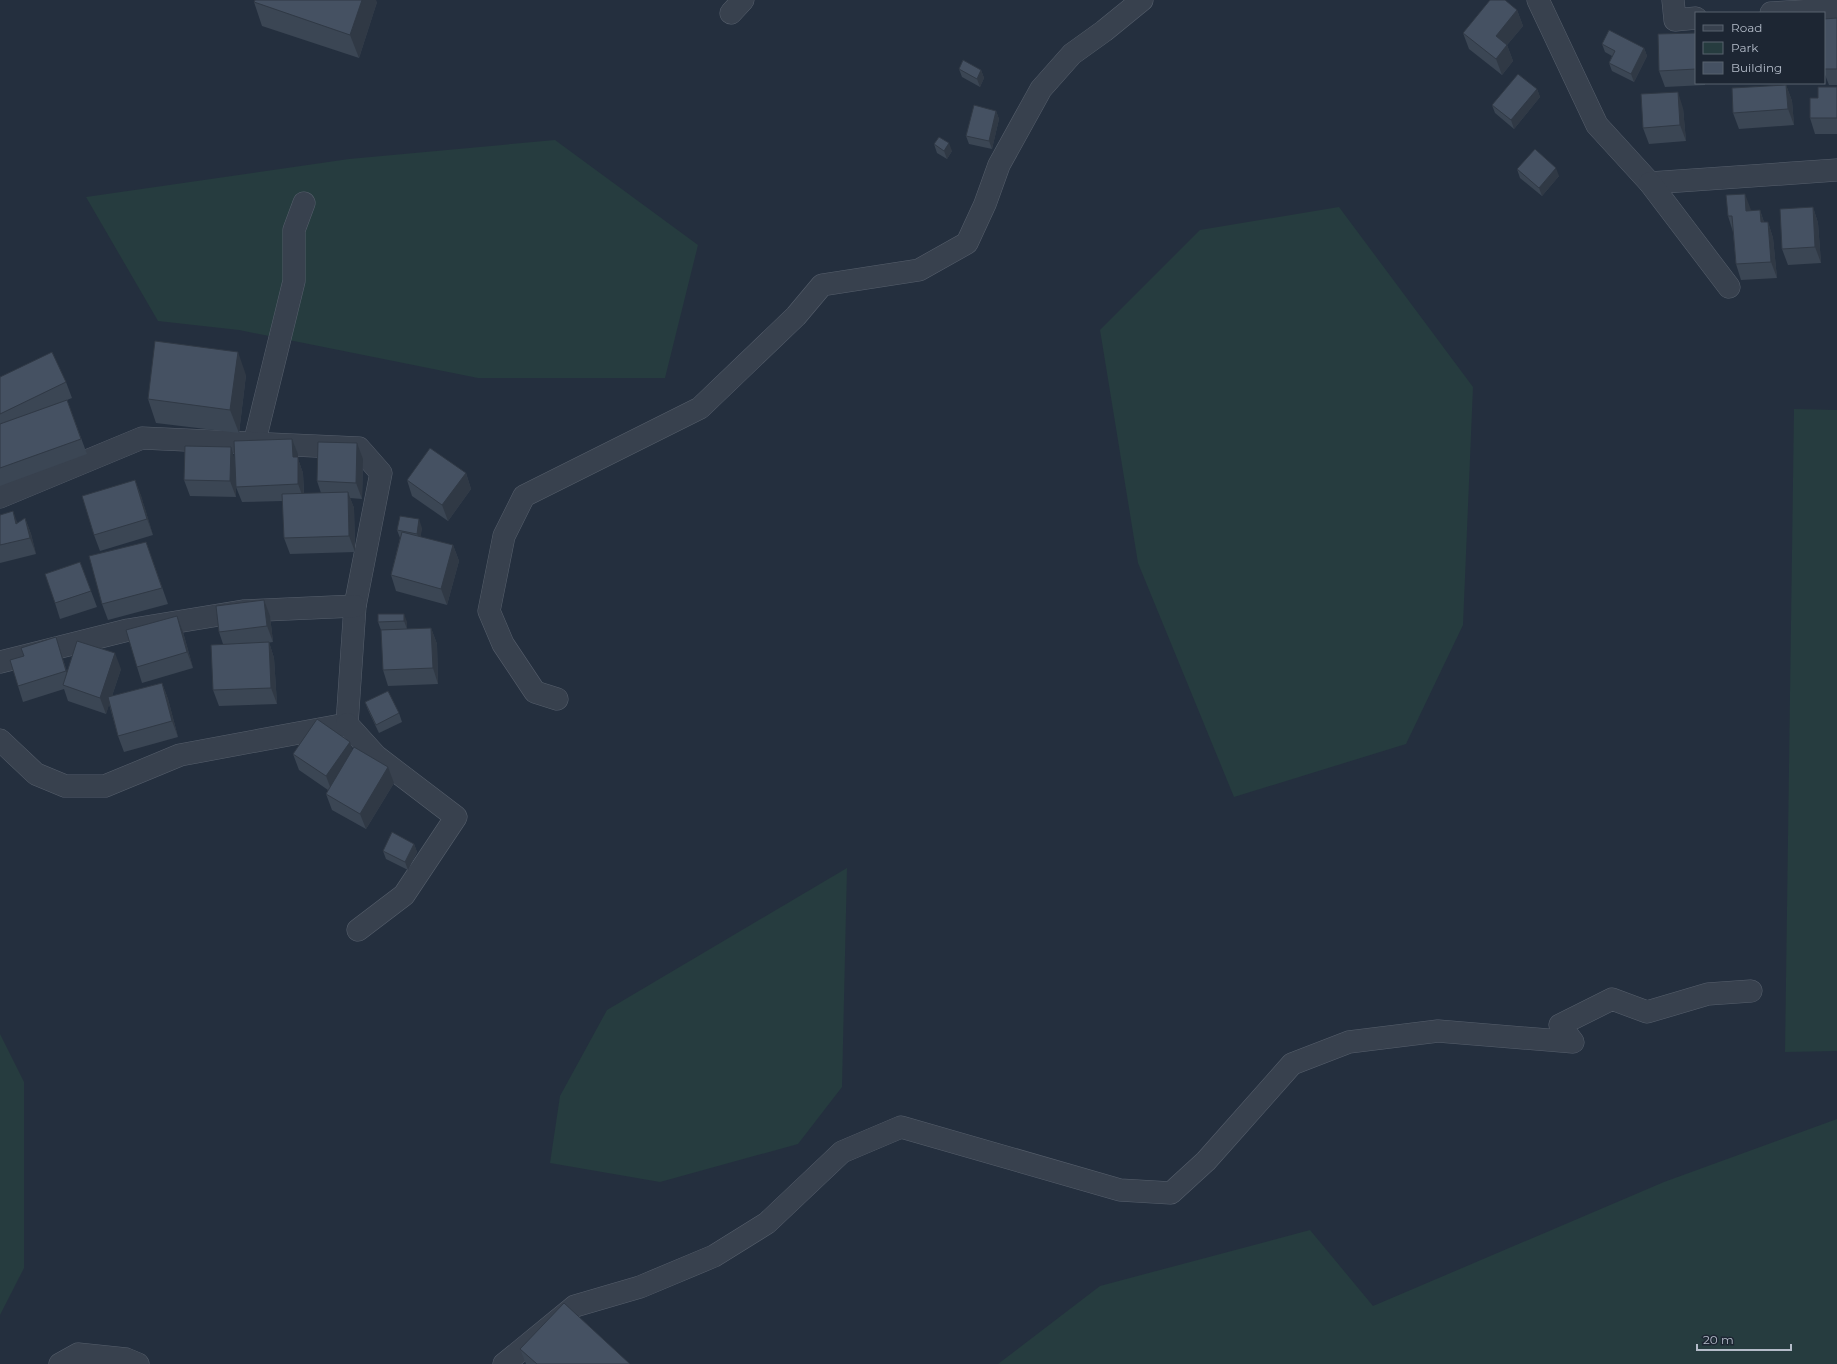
<svg xmlns="http://www.w3.org/2000/svg" width="1837" height="1364" viewBox="0 0 1837 1364" font-family="Montserrat,sans-serif">
<style>
.green{fill:#263c3f}
.lines{fill:none;stroke-linecap:round;stroke-linejoin:round}
.street-casing{stroke:#565f6c;stroke-width:23}
.street{stroke:#38414e;stroke-width:22}
.wall{fill:#3b4654}
.shaded-wall{fill:#303945}
.building{fill:#455162;stroke:#303945}
</style>
<rect width="100%" height="100%" fill="#242f3e"/>
<g class="green">
<polygon points="555,140 698,245 665,378 478,378 239,330 158,321 86,197 349,159"/>
<polygon points="1339,207 1473,387 1463,625 1406,744 1234,797 1138,563 1100,330 1200,230"/>
<polygon points="1794,409 1837,410 1837,1051 1785,1052"/>
<polygon points="847,868 842,1087 798,1144 660,1182 550,1163 560,1096 607,1010"/>
<polygon points="0,1034 24,1082 24,1268 0,1315"/>
<polygon points="1837,1119 1837,1364 998,1364 1100,1286 1310,1230 1373,1306 1664,1182"/>
</g>
<g class="lines">
<g class="street-casing">
<g id="street">
<polyline points="1538,0 1597,125 1650,183 1837,170"/>
<polyline points="1673,0 1675,20 1696,18"/>
<polyline points="731,13 743,0"/>
<polyline points="1771,13 1837,9"/>
<polyline points="1650,183 1729,287"/>
<polyline points="254,444 294,281 294,230 304,203"/>
<polyline points="0,497 142,438 359,448 381,473 355,606 347,724 180,755 105,786 65,786 36,774 0,740"/>
<polyline points="0,662 128,630 243,611 355,606"/>
<polyline points="557,699 535,692 503,644 489,611 504,536 524,496 700,408 796,316 822,285 919,270 967,243 985,204 999,165 1041,89 1072,54 1104,31 1142,0"/>
<polyline points="347,724 376,756 456,817 404,895 358,930"/>
<polyline points="60,1364 78,1354 126,1359 138,1364"/>
<polyline points="504,1364 575,1306 640,1287 714,1256 767,1223 842,1152 901,1127 1120,1190 1171,1193 1206,1161 1292,1064 1349,1042 1438,1031 1573,1042 1560,1025 1612,999 1647,1012 1708,994 1751,991"/>
</g>
</g>
<use href="#street" class="street"/>
</g>
<g class="wall">
<polygon points="254,2 377,2 359,58 262,26"/>
<polygon points="1517,10 1523,26 1507,45 1513,61 1502,75 1469,49 1463,33"/>
<polygon points="1837,18 1837,85 1829,85 1824,72 1824,19"/>
<polygon points="1696,33 1696,83 1705,83 1705,85 1665,87 1659,71"/>
<polygon points="1602,44 1644,48 1647,56 1634,82 1612,71 1609,63 1612,56 1605,52"/>
<polygon points="959,69 981,70 984,78 980,87 962,77"/>
<polygon points="1786,85 1792,101 1794,125 1739,129 1733,113"/>
<polygon points="1837,87 1837,134 1815,134 1810,118 1818,98"/>
<polygon points="1537,89 1540,97 1514,129 1495,113 1492,105"/>
<polygon points="1683,108 1686,141 1649,144 1643,128"/>
<polygon points="996,111 999,119 992,149 969,144 966,136"/>
<polygon points="934,144 952,151 947,159 937,153"/>
<polygon points="1517,169 1559,176 1542,196 1520,178"/>
<polygon points="1813,207 1818,223 1821,263 1788,265 1782,249"/>
<polygon points="1760,210 1764,222 1768,222 1773,238 1777,278 1741,280 1736,264 1733,232 1728,216 1751,211"/>
<polygon points="246,375 239,433 156,423 148,399"/>
<polygon points="0,377 66,382 72,398 67,400 87,454 0,486"/>
<polygon points="292,439 298,454 298,459 303,473 304,493 321,493 317,481 363,459 362,499 350,498 354,508 355,552 290,554 284,538 283,501 242,502 236,487 236,484 236,497 190,496 184,480 235,459"/>
<polygon points="466,473 471,489 448,521 412,496 407,480"/>
<polygon points="135,480 141,496 153,535 100,551 94,535"/>
<polygon points="0,515 18,523 25,518 31,534 36,554 0,563"/>
<polygon points="422,528 420,537 453,545 459,561 447,605 396,591 391,575 400,538 397,530"/>
<polygon points="146,542 168,604 108,620 102,604"/>
<polygon points="80,562 97,607 60,619 55,603"/>
<polygon points="378,614 407,622 407,629 431,628 437,644 438,684 388,686 383,670 400,629 381,630 378,622"/>
<polygon points="177,616 183,632 193,668 142,683 137,667"/>
<polygon points="270,616 273,642 266,643 269,642 274,658 277,704 219,706 213,690 223,644 219,632"/>
<polygon points="61,653 67,672 121,669 112,696 162,683 168,699 178,737 124,752 118,736 109,704 106,714 68,701 64,689 23,702 18,686"/>
<polygon points="365,702 399,713 402,722 379,733 368,710"/>
<polygon points="353,749 394,783 366,829 332,810 326,794 328,790 299,770 293,754"/>
<polygon points="414,844 417,852 408,870 386,859 383,851"/>
<polygon points="520,1349 630,1364 526,1364"/>
</g>
<g class="shaded-wall">
<polygon points="362,0 376,0 377,2 359,58 350,35"/>
<polygon points="1517,10 1523,26 1507,45 1513,61 1502,75 1496,59 1496,36"/>
<polygon points="1644,48 1647,56 1634,82 1631,74"/>
<polygon points="981,70 984,78 980,87 977,79"/>
<polygon points="1786,85 1792,101 1794,125 1788,109"/>
<polygon points="1537,89 1540,97 1514,129 1511,120"/>
<polygon points="1678,92 1683,108 1686,141 1680,125"/>
<polygon points="996,111 999,119 992,149 989,141"/>
<polygon points="949,143 952,151 947,159 944,151"/>
<polygon points="1556,168 1559,176 1542,196 1539,188"/>
<polygon points="1745,194 1751,210 1752,227 1746,211"/>
<polygon points="1813,207 1818,223 1821,263 1815,247"/>
<polygon points="1760,210 1765,226 1761,222"/>
<polygon points="1768,222 1773,238 1777,278 1771,262"/>
<polygon points="238,352 246,375 239,433 230,410"/>
<polygon points="292,439 298,454 298,459 303,473 304,500 298,484 293,457"/>
<polygon points="357,443 363,459 362,499 356,483"/>
<polygon points="231,447 236,463 236,497 230,481"/>
<polygon points="466,473 471,489 448,521 442,505"/>
<polygon points="135,480 141,496 153,535 147,519"/>
<polygon points="348,492 354,508 355,552 349,536"/>
<polygon points="13,511 19,527 16,524"/>
<polygon points="25,518 31,534 36,554 30,538"/>
<polygon points="419,519 422,528 420,542 417,534"/>
<polygon points="453,545 459,561 447,605 441,589"/>
<polygon points="264,600 270,616 273,642 267,626"/>
<polygon points="404,614 407,622 407,629 404,621"/>
<polygon points="177,616 183,632 193,668 187,652"/>
<polygon points="431,628 437,644 438,684 433,668"/>
<polygon points="56,637 61,653 72,687 66,671"/>
<polygon points="269,642 274,658 277,704 271,688"/>
<polygon points="115,653 121,669 106,714 100,698"/>
<polygon points="162,683 168,699 178,737 172,721"/>
<polygon points="350,742 355,758 332,792 326,776"/>
<polygon points="388,767 394,783 366,829 360,814"/>
<polygon points="414,844 417,852 408,870 405,862"/>
</g>
<g class="building">
<polygon points="255,0 362,0 350,35 254,2"/>
<polygon points="1490,0 1505,0 1517,10 1496,36 1507,45 1496,59 1463,33"/>
<polygon points="1837,18 1837,69 1824,69 1824,19"/>
<polygon points="1609,30 1644,48 1631,74 1609,63 1615,51 1602,44"/>
<polygon points="1696,33 1696,69 1659,71 1658,34"/>
<polygon points="963,60 981,70 977,79 959,69"/>
<polygon points="1518,74 1537,89 1511,120 1492,105"/>
<polygon points="1786,85 1788,109 1733,113 1732,88"/>
<polygon points="1818,87 1837,87 1837,118 1810,118 1810,98 1818,98"/>
<polygon points="1678,92 1680,125 1643,128 1641,94"/>
<polygon points="974,105 996,111 989,141 966,136"/>
<polygon points="939,137 949,143 944,151 934,144"/>
<polygon points="1535,149 1556,168 1539,188 1517,169"/>
<polygon points="1745,194 1746,211 1760,210 1761,222 1768,222 1771,262 1736,264 1732,216 1728,216 1726,195"/>
<polygon points="1813,207 1815,247 1782,249 1780,209"/>
<polygon points="155,341 238,352 230,410 148,399"/>
<polygon points="52,352 66,382 0,414 0,377"/>
<polygon points="67,400 81,439 0,468 0,424"/>
<polygon points="292,439 293,457 298,457 298,484 236,487 234,441"/>
<polygon points="318,442 357,443 356,483 317,481"/>
<polygon points="185,446 231,447 230,481 184,480"/>
<polygon points="430,448 466,473 442,505 407,480"/>
<polygon points="135,480 147,519 94,535 82,496"/>
<polygon points="348,492 349,536 284,538 282,494"/>
<polygon points="13,511 16,524 25,518 30,538 0,545 0,515"/>
<polygon points="400,516 419,519 417,534 397,530"/>
<polygon points="402,532 453,545 441,589 391,575"/>
<polygon points="146,542 162,588 102,604 89,556"/>
<polygon points="80,562 91,591 55,603 45,574"/>
<polygon points="264,600 267,626 219,632 216,606"/>
<polygon points="378,614 404,614 404,621 378,622"/>
<polygon points="177,616 187,652 137,667 126,630"/>
<polygon points="431,628 433,668 383,670 381,630"/>
<polygon points="56,637 66,671 18,686 10,660 24,656 21,648"/>
<polygon points="77,641 115,653 100,698 63,685"/>
<polygon points="269,642 271,688 213,690 211,645"/>
<polygon points="162,683 172,721 118,736 108,697"/>
<polygon points="388,691 399,713 376,725 365,702"/>
<polygon points="317,719 350,742 326,776 293,754"/>
<polygon points="354,747 388,767 360,814 326,794"/>
<polygon points="392,832 414,844 405,862 383,851"/>
<polygon points="564,1303 630,1364 537,1364 520,1349"/>
</g>
<rect x="1695" y="12" width="130" height="72" fill="#1d2633" stroke="#59626f"/>
<rect x="1703" y="25" width="20" height="6" fill="#38414e" stroke="#59626f"/>
<text x="1731" y="32" font-size="12" fill="#b4bcc9">Road</text>
<rect x="1703" y="42" width="20" height="12" fill="#263c3f" stroke="#59626f"/>
<text x="1731" y="52" font-size="12" fill="#b4bcc9">Park</text>
<rect x="1703" y="62" width="20" height="12" fill="#455162" stroke="#59626f"/>
<text x="1731" y="72" font-size="12" fill="#b4bcc9">Building</text>
<path d="M1697 1344v6h94v-6" fill="none" stroke="#b4bcc9" stroke-width="2"/>
<text x="1703" y="1344" font-size="12" fill="#b4bcc9" stroke="#1d2633" stroke-width="3" paint-order="stroke">20 m</text>
</svg>
